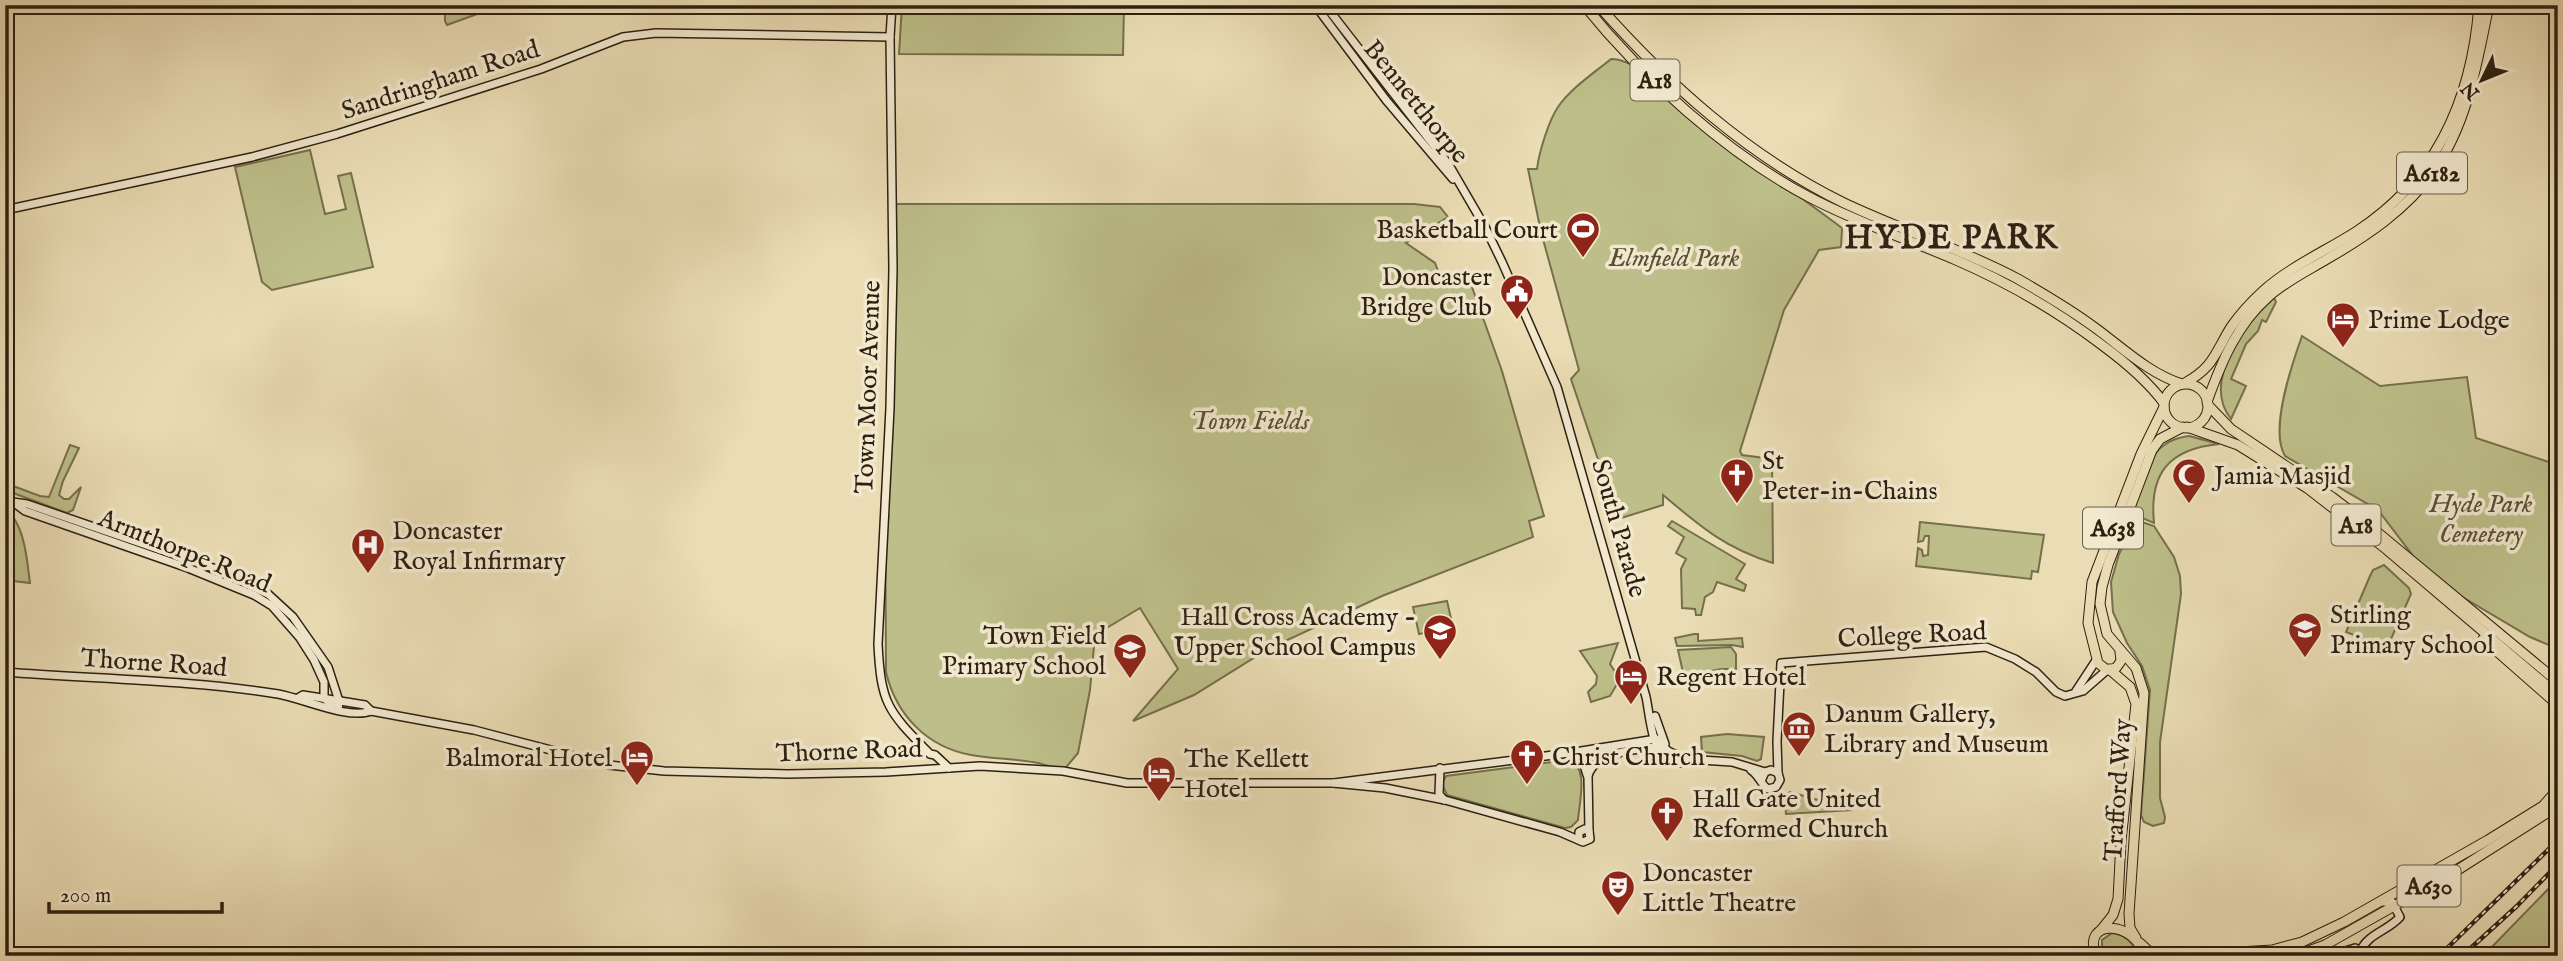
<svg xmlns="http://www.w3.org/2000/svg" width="2563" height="961" viewBox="0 0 2563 961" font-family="'IM FELL English',serif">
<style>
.green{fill:#bdbe89;stroke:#766f4d;stroke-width:2}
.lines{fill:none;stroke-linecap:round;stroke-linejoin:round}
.secondary-casing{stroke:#2e2011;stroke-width:10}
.highway-casing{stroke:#2e2011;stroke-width:11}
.secondary{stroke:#f1e8ce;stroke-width:7}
.highway{stroke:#eadcb4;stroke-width:9}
.rail-casing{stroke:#2e2011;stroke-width:4.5}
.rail{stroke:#f1e8ce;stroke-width:2;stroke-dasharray:5;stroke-linecap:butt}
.labels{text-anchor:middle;stroke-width:7;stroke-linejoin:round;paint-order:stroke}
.shield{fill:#f1e8ce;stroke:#685c4a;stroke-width:2}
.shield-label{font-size:24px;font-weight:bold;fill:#2e2011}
.street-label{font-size:26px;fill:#2e2011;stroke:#f1e8ce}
.poi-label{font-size:26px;fill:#2e2011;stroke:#f1e8ce;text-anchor:start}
.park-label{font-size:26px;font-style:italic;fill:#594f35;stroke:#f1e8ce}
.district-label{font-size:33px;font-weight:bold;letter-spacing:2px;fill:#2e2011;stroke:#f1e8ce}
</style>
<rect width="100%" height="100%" fill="#eadcb4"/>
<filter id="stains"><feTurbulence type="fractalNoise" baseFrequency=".00286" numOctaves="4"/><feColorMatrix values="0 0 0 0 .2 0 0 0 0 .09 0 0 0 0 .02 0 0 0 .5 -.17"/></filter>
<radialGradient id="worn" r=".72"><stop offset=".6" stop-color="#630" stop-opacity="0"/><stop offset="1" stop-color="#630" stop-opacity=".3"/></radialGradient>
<g class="green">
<polygon points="445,5 502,5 447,25 445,21"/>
<polygon points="902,5 1124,5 1123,55 899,54"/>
<path d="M1611,59C1645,59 1702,122 1730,145C1767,174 1805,200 1842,228L1841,247L1819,250L1784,310L1740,451L1742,455L1772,459L1773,563C1725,548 1701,527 1663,495V505L1618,519L1571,379L1579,370L1541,232L1528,169H1537C1539,152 1549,120 1558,107C1571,88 1594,73 1611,59Z"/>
<polygon points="310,150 325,214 346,209 338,176 351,173 373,267 272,290 262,282 235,167"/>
<path d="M894,204H1414L1440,207L1448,217L1406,243L1435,263L1444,287L1468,276L1502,371L1544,516L1529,521L1533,537L1382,596L1270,648L1194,695L1133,721L1178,669L1140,608L1095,635L1090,690L1078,753L1063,771C1030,757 1005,761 971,755C927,747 896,715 886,672L885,474Z"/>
<path d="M2274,298L2276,302L2266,322L2262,320L2258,331L2246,344L2231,379L2246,386L2231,419C2201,381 2245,324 2274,298Z"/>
<path d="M2302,336L2380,386L2467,377L2476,438L2558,465V649L2530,637L2454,592L2417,561L2378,510L2285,456C2269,430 2292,364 2302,336Z"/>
<path d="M2189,436L2219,444C2169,449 2149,473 2154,523L2142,518L2134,506C2147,473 2148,441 2189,436Z"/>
<polygon points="70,445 79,448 63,481 59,495 64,499 69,499 81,487 73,510 67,513 5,490 5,483 40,496 49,497"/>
<path d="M5,509C25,523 27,561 30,583L5,580Z"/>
<polygon points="1672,521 1745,564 1736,579 1746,585 1744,591 1717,582 1713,592 1705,597 1701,615 1696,615 1695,609 1682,608 1681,569 1686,559 1676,553 1684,537 1668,526"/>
<polygon points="1920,522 2044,535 2038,572 2032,571 2031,579 1916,566 1918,548 1922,550 1923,556 1928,555 1929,536 1925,536 1923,541 1918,542"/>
<polygon points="2142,522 2154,526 2174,557 2180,576 2181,594 2160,742 2160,798 2165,817 2164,823 2153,826 2144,822 2141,815 2150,690 2142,666 2127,643 2113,612 2111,582 2119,554 2132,528"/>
<polygon points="2384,565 2409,588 2411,594 2387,648 2346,632 2370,576 2373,570"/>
<polygon points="1447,601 1453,627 1419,634 1413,607"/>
<polygon points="1694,634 1698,634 1698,641 1742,638 1743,647 1732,645 1677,646 1675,638"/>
<polygon points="1618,643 1610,664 1620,679 1610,696 1591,702 1588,692 1596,684 1597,676 1580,651"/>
<polygon points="1731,647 1736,654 1736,669 1721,669 1684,677 1678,650"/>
<polygon points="1727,734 1764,737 1761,759 1757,761 1742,756 1702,752 1701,737"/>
<path d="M1567,760C1590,764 1579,803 1578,820L1571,827L1565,828L1447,795L1442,784L1446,776Z"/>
<polygon points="1790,792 1853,810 1786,814 1784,797"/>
<polygon points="2558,879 2558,956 2483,956"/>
<path d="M2112,933C2125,934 2134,944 2139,956H2105L2102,951V940Z"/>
</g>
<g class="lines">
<g class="secondary-casing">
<g id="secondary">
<path d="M892,5L890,37L893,269L890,408L878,644C881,705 888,711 930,754L935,755L949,768"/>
<polyline points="1315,5 1386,100 1453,179"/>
<path d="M1325,5L1449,165L1485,227L1502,262L1557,387L1646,697C1650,715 1651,751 1669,760C1678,765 1688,762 1697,761"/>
<polyline points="5,210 252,157 337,134 541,69 623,37 656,33 890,37"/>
<polyline points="5,501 27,504 213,568 268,594 293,617 328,667 339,701 338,710"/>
<polyline points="17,505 25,511 188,568 254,595 272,606 300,638 314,660 324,682 324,698 337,710"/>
<path d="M5,672C94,679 191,680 278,694C302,698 348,720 371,711L474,730L609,765L664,771L788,774L886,772L980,766L1063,771L1127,783H1333L1385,788L1445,800L1560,832L1583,842L1590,839L1589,831L1585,829L1579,832V840"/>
<polyline points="2076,691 2097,659"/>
<polyline points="298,698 303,695 365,705 371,711"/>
<polyline points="1655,716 1665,744"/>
<polyline points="1656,739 1668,751 1685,759 1732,762 1765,772"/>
<polyline points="1569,753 1583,762 1587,775"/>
<polyline points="1440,768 1439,794 1444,800"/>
<path d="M1751,770C1760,776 1761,785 1768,789L1776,787L1780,780L1778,773L1771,770L1765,772L1761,781"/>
<polyline points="1778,773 1777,741 1781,663 1986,647 2015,659 2036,672 2056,692 2065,696 2083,691 2107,670"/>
<polyline points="1334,783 1569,753 1656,739"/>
<path d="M1589,831L1588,776C1594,752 1637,749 1658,747"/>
<path d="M2361,950C2368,934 2389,930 2400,917L2392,902H2380"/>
<polyline points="2330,956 2355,948 2367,956"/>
</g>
</g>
<g class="highway-casing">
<g id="highway">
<path d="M1584,5C1643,78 1726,153 1809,197C1856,222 1907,239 1956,260C2007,282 2057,311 2102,345C2125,362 2147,380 2164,403"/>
<path d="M1598,5C1668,84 1748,156 1844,203C1901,230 1962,249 2018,279C2044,294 2070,309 2094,327C2123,348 2148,373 2182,384"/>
<path d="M2185,383C2214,367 2215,353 2231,327C2240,314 2251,302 2263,291C2291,266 2326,251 2357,231C2437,179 2472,98 2479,5"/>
<circle cx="2186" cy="406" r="22"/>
<path d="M2207,402C2221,363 2237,324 2268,297C2286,281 2307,271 2327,259C2367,236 2406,210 2434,171C2468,122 2477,63 2489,5"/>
<polyline points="2208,405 2231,429 2332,497 2365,522 2558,682"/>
<polyline points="2187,427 2238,445 2307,488 2386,549 2558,695"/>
<polyline points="2483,639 2558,705"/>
<polyline points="2120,652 2121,661 2116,668 2107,670 2098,663 2088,623 2092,582 2141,454 2164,407"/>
<polyline points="2101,930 2113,915 2118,899 2121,841 2136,704 2130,687 2109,669"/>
<polyline points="2136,938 2130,928 2129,914 2144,693 2136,668 2107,634 2100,604 2102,587 2108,565 2152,450 2160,439 2183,427"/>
<polyline points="2140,943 2150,952 2162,956"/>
<path d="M2096,956C2081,917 2136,921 2144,956"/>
<polyline points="2174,956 2272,950 2302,942 2344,922 2488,840 2543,806 2558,789"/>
<polyline points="2295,956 2325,945 2456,871 2558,806"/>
</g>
</g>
<use href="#secondary" class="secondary"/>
<use href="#highway" class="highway"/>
<g class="rail-casing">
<g id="rail">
<polyline points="2439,956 2558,840"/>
<polyline points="2462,956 2517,906 2558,864"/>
</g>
</g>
<use href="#rail" class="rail"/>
</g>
<defs>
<g id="stadium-pin" transform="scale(1.75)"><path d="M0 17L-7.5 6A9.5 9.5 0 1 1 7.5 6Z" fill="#8f2418" stroke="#f1e8ce"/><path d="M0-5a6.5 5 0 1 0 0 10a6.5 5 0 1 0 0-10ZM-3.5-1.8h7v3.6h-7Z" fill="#fff"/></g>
<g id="civic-pin" transform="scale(1.75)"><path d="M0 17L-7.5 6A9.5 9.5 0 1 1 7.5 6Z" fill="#8f2418" stroke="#f1e8ce"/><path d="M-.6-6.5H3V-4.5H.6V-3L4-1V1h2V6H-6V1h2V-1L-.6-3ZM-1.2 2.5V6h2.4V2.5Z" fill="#fff"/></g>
<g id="hotel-pin" transform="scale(1.75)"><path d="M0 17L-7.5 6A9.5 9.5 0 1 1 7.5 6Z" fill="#8f2418" stroke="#f1e8ce"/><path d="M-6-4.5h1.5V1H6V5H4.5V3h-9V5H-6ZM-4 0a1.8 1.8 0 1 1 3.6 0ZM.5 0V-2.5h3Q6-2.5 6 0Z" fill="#fff"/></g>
<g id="church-pin" transform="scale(1.75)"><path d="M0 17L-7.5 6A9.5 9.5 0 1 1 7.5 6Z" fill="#8f2418" stroke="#f1e8ce"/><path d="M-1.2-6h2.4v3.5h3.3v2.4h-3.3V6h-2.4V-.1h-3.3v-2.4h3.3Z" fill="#fff"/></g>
<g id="mosque-pin" transform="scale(1.75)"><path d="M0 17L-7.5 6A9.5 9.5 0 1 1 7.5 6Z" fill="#8f2418" stroke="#f1e8ce"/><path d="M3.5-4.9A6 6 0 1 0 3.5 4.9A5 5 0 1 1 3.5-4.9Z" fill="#fff"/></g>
<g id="hospital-pin" transform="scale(1.75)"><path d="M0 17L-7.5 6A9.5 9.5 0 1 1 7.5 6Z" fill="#8f2418" stroke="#f1e8ce"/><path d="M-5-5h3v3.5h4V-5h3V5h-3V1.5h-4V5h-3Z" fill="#fff"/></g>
<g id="school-pin" transform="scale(1.75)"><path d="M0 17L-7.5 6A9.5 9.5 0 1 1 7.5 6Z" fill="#8f2418" stroke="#f1e8ce"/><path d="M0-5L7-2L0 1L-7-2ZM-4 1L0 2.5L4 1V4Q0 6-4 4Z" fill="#fff"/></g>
<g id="museum-pin" transform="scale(1.75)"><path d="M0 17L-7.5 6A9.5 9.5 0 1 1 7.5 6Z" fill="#8f2418" stroke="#f1e8ce"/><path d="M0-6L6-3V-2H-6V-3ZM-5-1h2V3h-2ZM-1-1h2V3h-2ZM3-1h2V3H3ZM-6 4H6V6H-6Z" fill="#fff"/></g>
<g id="theatre-pin" transform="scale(1.75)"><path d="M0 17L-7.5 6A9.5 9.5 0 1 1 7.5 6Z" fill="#8f2418" stroke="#f1e8ce"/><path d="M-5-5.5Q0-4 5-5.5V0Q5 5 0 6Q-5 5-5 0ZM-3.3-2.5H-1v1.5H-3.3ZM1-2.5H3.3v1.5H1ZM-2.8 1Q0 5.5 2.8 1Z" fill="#fff"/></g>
</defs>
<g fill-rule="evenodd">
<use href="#stadium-pin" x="1583" y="229"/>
<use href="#civic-pin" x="1517" y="291"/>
<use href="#hotel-pin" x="2343" y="319"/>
<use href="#church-pin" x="1737" y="475"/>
<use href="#mosque-pin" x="2189" y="475"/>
<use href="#hospital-pin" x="368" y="545"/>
<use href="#school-pin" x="2305" y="629"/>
<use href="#school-pin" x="1440" y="631"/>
<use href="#school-pin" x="1130" y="650"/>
<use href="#hotel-pin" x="1631" y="676"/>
<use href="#museum-pin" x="1799" y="728"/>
<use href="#church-pin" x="1527" y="756"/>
<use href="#hotel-pin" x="637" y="757"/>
<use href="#hotel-pin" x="1159" y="773"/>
<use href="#church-pin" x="1667" y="813"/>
<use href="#theatre-pin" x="1618" y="887"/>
</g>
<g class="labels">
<g class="shield">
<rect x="1630.5" y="59.5" width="49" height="41" rx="5"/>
<rect x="2397" y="152.5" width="70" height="41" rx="5"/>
<rect x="2331.5" y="504.5" width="49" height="41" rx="5"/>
<rect x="2083" y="507.5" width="60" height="41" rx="5"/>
<rect x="2397.5" y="865.5" width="63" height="41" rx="5"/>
</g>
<g class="shield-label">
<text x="1655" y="88">A18</text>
<text x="2432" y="181">A6182</text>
<text x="2356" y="533">A18</text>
<text x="2113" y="536">A638</text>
<text x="2429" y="894">A630</text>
</g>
<g class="street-label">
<text transform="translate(440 79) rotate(-18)" y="9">Sandringham Road</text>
<text transform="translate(1417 101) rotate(51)" y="9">Bennetthorpe</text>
<text transform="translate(867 387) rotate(-88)" y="9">Town Moor Avenue</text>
<text transform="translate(1620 528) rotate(74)" y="9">South Parade</text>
<text transform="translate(185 550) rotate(22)" y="9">Armthorpe Road</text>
<text transform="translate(1912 634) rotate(-3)" y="9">College Road</text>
<text transform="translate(154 662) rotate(4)" y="9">Thorne Road</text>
<text transform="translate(849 750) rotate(-2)" y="9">Thorne Road</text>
<text transform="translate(2117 790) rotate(-86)" y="9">Trafford Way</text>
</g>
<g class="poi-label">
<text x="1558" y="238" text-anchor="end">Basketball Court</text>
<text x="1492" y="285" text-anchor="end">Doncaster<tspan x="1492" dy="30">Bridge Club</tspan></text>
<text x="2368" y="328">Prime Lodge</text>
<text x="1762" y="469">St<tspan x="1762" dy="30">Peter-in-Chains</tspan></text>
<text x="2214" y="484">Jamia Masjid</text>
<text x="392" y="539">Doncaster<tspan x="392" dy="30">Royal Infirmary</tspan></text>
<text x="2330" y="623">Stirling<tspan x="2330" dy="30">Primary School</tspan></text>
<text x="1416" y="625" text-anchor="end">Hall Cross Academy -<tspan x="1416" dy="30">Upper School Campus</tspan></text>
<text x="1106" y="644" text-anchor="end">Town Field<tspan x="1106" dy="30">Primary School</tspan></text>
<text x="1656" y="685">Regent Hotel</text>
<text x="1824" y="722">Danum Gallery,<tspan x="1824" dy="30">Library and Museum</tspan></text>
<text x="1552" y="765">Christ Church</text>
<text x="612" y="766" text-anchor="end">Balmoral Hotel</text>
<text x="1184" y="767">The Kellett<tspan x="1184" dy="30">Hotel</tspan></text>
<text x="1692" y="807">Hall Gate United<tspan x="1692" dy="30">Reformed Church</tspan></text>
<text x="1642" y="881">Doncaster<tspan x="1642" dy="30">Little Theatre</tspan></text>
</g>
<g class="park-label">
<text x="1674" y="266">Elmfield Park</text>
<text x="1250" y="429">Town Fields</text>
<text x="2481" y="512">Hyde Park<tspan x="2481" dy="30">Cemetery</tspan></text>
</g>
<g class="district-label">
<text x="1952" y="248">HYDE PARK</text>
</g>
</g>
<rect width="2563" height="961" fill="none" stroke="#eadcb4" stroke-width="28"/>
<rect x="7" y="7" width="2549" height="947" fill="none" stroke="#2e2011" stroke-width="3.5"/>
<rect x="14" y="14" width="2535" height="933" fill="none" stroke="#2e2011" stroke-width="2"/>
<g transform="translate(2482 80) rotate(227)" stroke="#f1e8ce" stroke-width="5" paint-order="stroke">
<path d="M0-5L12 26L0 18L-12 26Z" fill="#2e2011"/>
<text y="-10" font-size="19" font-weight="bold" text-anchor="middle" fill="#2e2011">N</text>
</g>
<path d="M49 902v10h173v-10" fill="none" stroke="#2e2011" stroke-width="3.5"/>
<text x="60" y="902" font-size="21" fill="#2e2011" stroke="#f1e8ce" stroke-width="5" paint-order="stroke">200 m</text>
<rect width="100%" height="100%" filter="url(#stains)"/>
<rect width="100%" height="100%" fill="url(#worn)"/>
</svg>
